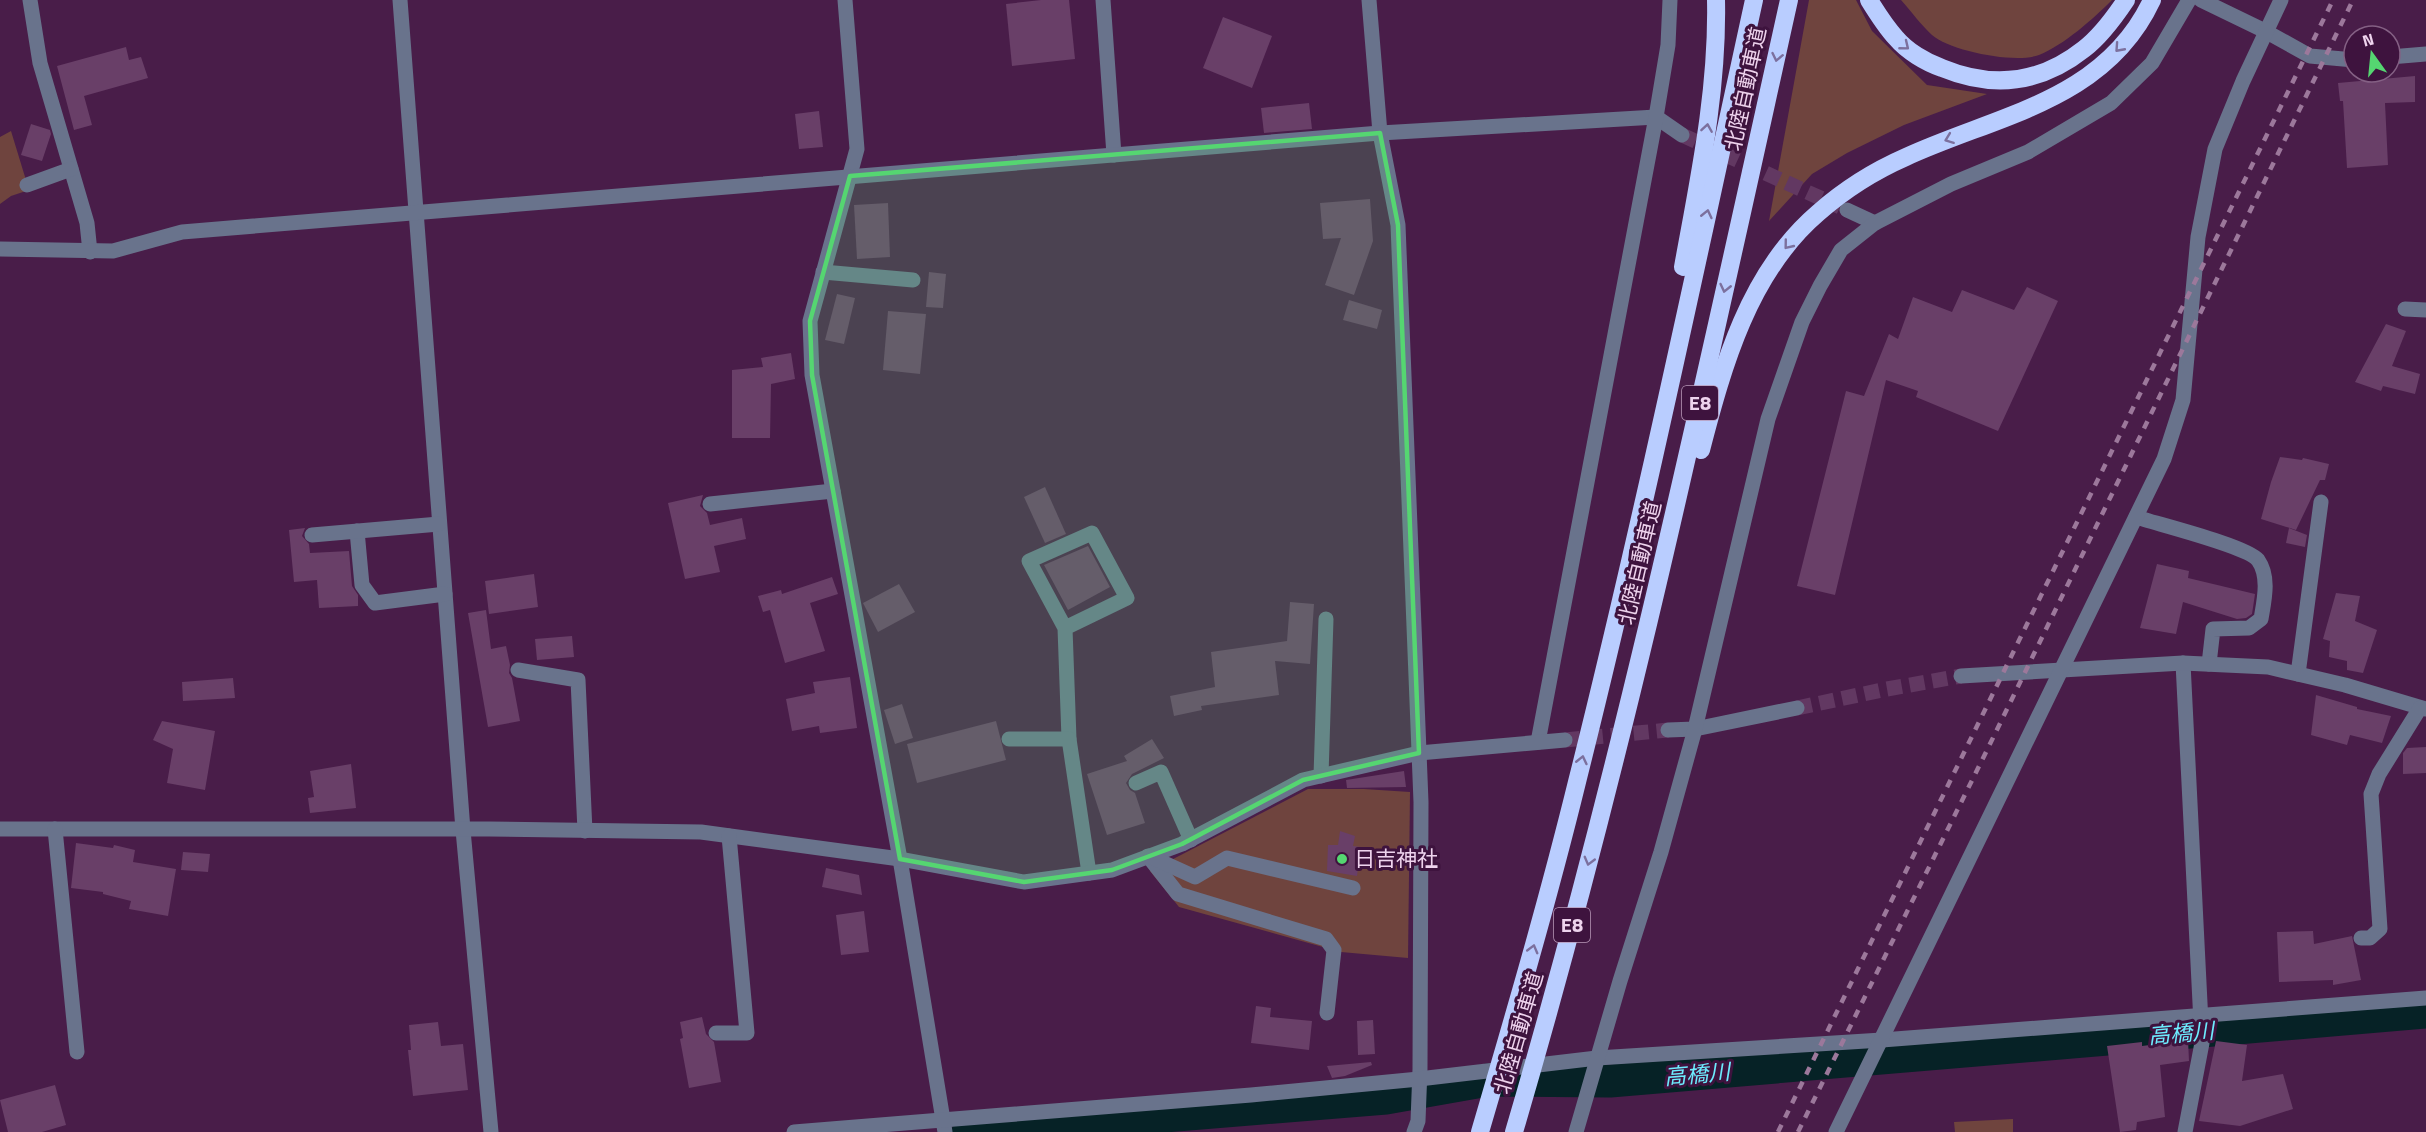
<svg xmlns="http://www.w3.org/2000/svg" width="2426" height="1132" viewBox="0 0 2426 1132" font-family="'Titillium Web','Noto Sans JP',sans-serif">
<style>
.green{fill:#6f443e}
.lines{fill:none;stroke-linecap:round;stroke-linejoin:round}
.river{stroke:#062226;stroke-width:33}
.building{fill:#693f68}
.minor-tunnel{stroke:#623862;stroke-width:15;stroke-dasharray:15 8;stroke-linecap:butt}
.minor{stroke:#69738c;stroke-width:15}
.highway{stroke:#b9cdff;stroke-width:18}
.rail{stroke:#9c789b;stroke-width:4.5;stroke-dasharray:8 8;stroke-linecap:butt}
.oneway{stroke:#7c709e}
.marked{fill:#55d671;fill-opacity:0.2;stroke:#55d671;stroke-width:4.5;stroke-linejoin:round}
.poi-dot{fill:#55d671;stroke:#3e133e;stroke-width:2}
.labels{text-anchor:middle;stroke-width:6;stroke-linejoin:round;paint-order:stroke}
.shield{fill:#3e133e;stroke:#b999b8;stroke-width:1.5}
.shield-label{font-size:20px;font-weight:bold;fill:#eed3ed}
.street-label{font-size:21px;fill:#eed3ed;stroke:#3e133e}
.poi-label{font-size:21px;fill:#eed3ed;stroke:#3e133e;text-anchor:start}
.water-label{font-size:22px;font-style:italic;fill:#6decfe;stroke:#3e133e}
</style>
<rect width="100%" height="100%" fill="#491d49"/>
<g class="green">
<polygon points="1809,0 1856,0 1872,31 1927,85 1987,94 1904,125 1847,153 1812,174 1769,221"/>
<path d="M1901,0H2112C2093,19 2064,45 2039,55C2015,64 1950,51 1932,35C1921,25 1911,11 1901,0Z"/>
<polygon points="11,131 29,190 11,196 0,204 0,137"/>
<polygon points="1308,789 1364,789 1410,792 1408,958 1341,952 1179,907 1150,871"/>
<polygon points="2013,1119 2013,1132 1955,1132 1954,1122"/>
</g>
<g class="lines">
<polyline class="river" points="968,1132 1386,1098 1488,1080 1610,1081 2426,1012"/>
</g>
<g class="building">
<polygon points="1041,0 1069,0 1075,59 1012,66 1006,4"/>
<polygon points="1223,17 1272,36 1252,88 1203,68"/>
<polygon points="126,47 129,60 141,57 148,78 84,96 92,125 74,130 57,66"/>
<polygon points="2415,76 2415,102 2385,103 2388,165 2347,168 2343,101 2340,101 2338,83"/>
<polygon points="1309,103 1312,129 1264,133 1261,108"/>
<polygon points="819,111 823,147 799,149 795,114"/>
<polygon points="31,124 50,130 51,134 42,161 21,155"/>
<polygon points="1370,199 1373,241 1354,295 1325,285 1341,238 1323,239 1320,203"/>
<polygon points="888,203 890,257 857,259 854,205"/>
<polygon points="929,272 946,274 943,308 926,307"/>
<polygon points="2027,287 2058,301 1998,431 1916,397 1918,391 1886,380 1835,595 1797,586 1846,391 1864,396 1889,334 1898,339 1913,297 1952,312 1962,290 2014,310"/>
<polygon points="837,294 855,298 844,344 825,340"/>
<polygon points="1349,300 1382,310 1377,329 1343,320"/>
<polygon points="888,311 926,314 920,374 883,370"/>
<polygon points="2386,324 2406,331 2392,366 2420,374 2415,394 2383,386 2381,391 2355,382"/>
<polygon points="791,353 795,379 771,384 770,438 732,438 732,370 763,367 761,358"/>
<polygon points="2280,457 2302,460 2303,458 2329,464 2325,480 2320,480 2296,530 2261,519 2271,482"/>
<polygon points="1045,487 1066,534 1045,543 1024,497"/>
<polygon points="703,495 700,506 707,513 710,525 742,518 746,539 714,546 720,572 685,579 668,503"/>
<polygon points="305,528 302,536 309,544 310,553 349,551 352,586 358,595 358,606 319,608 317,580 294,582 289,530"/>
<polygon points="2289,528 2307,535 2305,547 2286,543"/>
<polygon points="1088,546 1110,587 1068,610 1044,565"/>
<polygon points="2157,564 2189,571 2188,578 2255,594 2252,614 2246,618 2237,619 2183,602 2176,634 2140,628"/>
<polygon points="534,574 538,607 489,614 485,581"/>
<polygon points="832,577 838,594 810,603 825,651 785,663 770,610 763,612 758,596 781,590 782,594"/>
<polygon points="899,584 915,612 878,632 863,603"/>
<polygon points="2336,593 2360,596 2355,621 2377,630 2363,673 2347,670 2347,661 2329,657 2330,641 2323,639"/>
<polygon points="1290,602 1314,604 1310,664 1275,661 1279,695 1201,706 1202,710 1174,716 1170,696 1215,687 1211,652 1287,641"/>
<polygon points="486,610 491,649 506,646 510,665 509,673 512,678 520,721 488,727 468,613"/>
<polygon points="572,636 574,657 537,660 535,639"/>
<polygon points="850,677 857,728 820,733 819,726 792,731 786,699 815,693 813,682"/>
<polygon points="233,678 235,698 183,701 182,682"/>
<polygon points="2316,695 2357,707 2357,709 2391,716 2382,743 2350,735 2347,745 2311,735"/>
<polygon points="902,704 913,738 895,744 884,710"/>
<polygon points="162,721 215,731 205,790 167,783 173,749 153,740"/>
<polygon points="996,721 1006,760 917,783 907,744"/>
<polygon points="1152,739 1164,758 1132,774 1126,783 1130,790 1135,793 1145,823 1107,835 1087,774 1127,761 1124,756"/>
<polygon points="2426,747 2426,773 2403,774 2403,753 2407,748"/>
<polygon points="351,764 356,808 310,813 308,798 314,797 310,771"/>
<polygon points="1404,771 1406,787 1347,788 1346,780"/>
<polygon points="1340,831 1355,836 1353,846 1361,847 1357,876 1327,871 1328,845 1338,845"/>
<polygon points="76,843 113,848 114,845 135,850 133,862 176,869 168,916 129,909 131,901 103,894 103,892 71,888"/>
<polygon points="183,852 210,854 208,872 181,870"/>
<polygon points="826,868 859,875 862,895 822,887"/>
<polygon points="864,911 869,952 841,955 836,915"/>
<polygon points="2313,931 2314,944 2352,936 2361,980 2333,985 2333,980 2279,982 2277,932"/>
<polygon points="1256,1006 1271,1008 1270,1017 1312,1021 1309,1050 1251,1043"/>
<polygon points="702,1017 706,1034 714,1042 721,1082 689,1088 680,1039 683,1038 680,1022"/>
<polygon points="1373,1020 1375,1054 1358,1055 1357,1021"/>
<polygon points="438,1022 441,1046 463,1044 468,1090 413,1096 408,1050 411,1050 409,1025"/>
<polygon points="2188,1040 2189,1061 2160,1065 2165,1117 2137,1122 2136,1130 2120,1132 2107,1046 2142,1042 2142,1046"/>
<polygon points="2216,1041 2247,1045 2242,1081 2283,1074 2293,1109 2240,1126 2199,1121"/>
<polygon points="1371,1062 1372,1065 1345,1076 1332,1078 1327,1066"/>
<polygon points="55,1085 66,1125 42,1132 8,1132 0,1100"/>
</g>
<g class="lines">
<g class="minor-tunnel">
<polyline points="1682,135 1840,207"/>
<polyline points="1797,708 1887,689 1961,676"/>
<polyline points="1565,740 1668,730"/>
</g>
<g class="minor">
<polyline points="30,0 40,63 87,223 90,252"/>
<polyline points="400,0 463,830 491,1132"/>
<polyline points="845,0 857,149 810,321 812,375 900,859 945,1132"/>
<polyline points="1103,0 1114,155"/>
<polyline points="1369,0 1380,133 1398,225 1421,802 1420,1069 1418,1121 1414,1132"/>
<polyline points="2201,0 2265,31 2310,56 2354,60"/>
<polyline points="2390,57 2426,54"/>
<polyline points="27,185 71,169"/>
<polyline points="1847,210 1875,223"/>
<polyline points="0,249 113,251 182,232 1380,133 1656,117 1682,135"/>
<polyline points="823,272 913,280"/>
<polyline points="2405,309 2426,310"/>
<polyline points="710,504 833,491"/>
<path d="M2136,517C2157,524 2247,546 2258,560C2270,577 2264,601 2261,619L2249,628L2213,629L2209,664"/>
<polyline points="357,531 362,585 375,603 445,594"/>
<polyline points="312,535 439,524"/>
<polyline points="1065,628 1127,598 1092,533 1029,561 1065,628 1069,739"/>
<polyline points="2183,663 2202,1043 2185,1132"/>
<polyline points="518,670 578,680 585,831"/>
<polyline points="2298,674 2321,502"/>
<polyline points="1961,676 2183,663 2268,667 2345,685 2426,709"/>
<polyline points="1668,730 1695,729 1797,708"/>
<polyline points="1009,739 1069,739 1089,873"/>
<polyline points="1538,742 1656,117 1668,45 1670,0"/>
<polyline points="1321,776 1326,619"/>
<polyline points="1136,783 1161,772 1191,840"/>
<polyline points="0,829 489,829 701,832 900,859 1024,882 1112,870 1182,844 1303,780 1419,753 1565,740"/>
<polyline points="55,829 77,1052"/>
<polyline points="1148,856 1178,894 1326,939 1334,950 1327,1013"/>
<polyline points="1151,857 1195,877 1227,858 1353,888"/>
<polyline points="2361,938 2370,938 2380,929 2371,794 2379,774 2420,708"/>
<polyline points="716,1033 747,1033 729,836"/>
<polyline points="794,1132 1251,1095 1419,1079 1597,1058 1882,1040 2426,998"/>
<polyline points="1576,1132 1620,981 1661,852 1695,729 1768,419 1802,322 1820,286 1841,250 1875,223 1951,184 2028,152 2111,103 2152,63 2189,0"/>
<polyline points="1836,1132 2164,459 2183,400 2198,237 2215,149 2243,81 2281,0"/>
</g>
<g class="highway">
<path d="M1869,0C1877,13 1885,26 1896,38C1907,51 1925,62 1942,68C1993,89 2040,84 2084,49C2101,36 2114,18 2126,0"/>
<path d="M1683,267C1699,179 1718,90 1716,0"/>
<path d="M1701,450C1723,365 1749,272 1818,213C1844,190 1874,171 1906,157C1997,115 2105,101 2152,0"/>
<path d="M1480,1132C1514,1016 1548,900 1577,782C1642,523 1697,261 1754,0"/>
<path d="M1514,1132C1624,759 1705,379 1789,0"/>
</g>
<g class="rail">
<polyline points="1778,1132 2333,0"/>
<polyline points="1798,1132 1989,746 2353,0"/>
</g>
</g>
<defs><path id="oneway-chevron" d="M-2-3.5L2.5 0L-2 3.5" fill="none" stroke-width="1.6" stroke-linecap="round" stroke-linejoin="round" transform="scale(1.5)"/></defs>
<g class="oneway">
<use href="#oneway-chevron" transform="translate(1905 46) rotate(39)"/>
<use href="#oneway-chevron" transform="translate(2119 48) rotate(132)"/>
<use href="#oneway-chevron" transform="translate(1777 57) rotate(102)"/>
<use href="#oneway-chevron" transform="translate(1707 128) rotate(-81)"/>
<use href="#oneway-chevron" transform="translate(1949 139) rotate(159)"/>
<use href="#oneway-chevron" transform="translate(1707 214) rotate(-77)"/>
<use href="#oneway-chevron" transform="translate(1788 245) rotate(129)"/>
<use href="#oneway-chevron" transform="translate(1725 288) rotate(103)"/>
<use href="#oneway-chevron" transform="translate(1582 760) rotate(-77)"/>
<use href="#oneway-chevron" transform="translate(1589 861) rotate(105)"/>
<use href="#oneway-chevron" transform="translate(1533 949) rotate(-75)"/>
</g>
<path class="marked" d="M1380,133L1398,225L1419,753L1303,780L1182,844L1112,870L1024,882L900,859L812,375L810,321L850,176Z"/>
<circle class="poi-dot" cx="1342" cy="859" r="6"/>
<g class="labels">
<g class="shield">
<rect x="1682" y="386" width="36" height="34" rx="4.5"/>
<rect x="1554" y="908" width="36" height="34" rx="4.5"/>
</g>
<g class="shield-label">
<text x="1700" y="410">E8</text>
<text x="1572" y="932">E8</text>
</g>
<g class="street-label">
<text transform="translate(1746 89) rotate(-78)" y="7">北陸自動車道</text>
<text transform="translate(1640 563) rotate(-77)" y="7">北陸自動車道</text>
<text transform="translate(1519 1033) rotate(-74)" y="7">北陸自動車道</text>
</g>
<g class="poi-label">
<text x="1354" y="866">日吉神社</text>
</g>
<g class="water-label">
<text transform="translate(2181 1033) rotate(-5)" y="8">高橋川</text>
<text transform="translate(1697 1074) rotate(-5)" y="8">高橋川</text>
</g>
</g>
<g transform="translate(2372 54) rotate(345)"><circle r="28" fill="#3e133e" stroke="#846084" stroke-width="1.5"/>
<path d="M0-4.5L10 22L0 15L-10 22Z" fill="#55d671"/>
<text y="-9" font-size="16" font-weight="bold" text-anchor="middle" fill="#eed3ed">N</text>
</g>
</svg>
